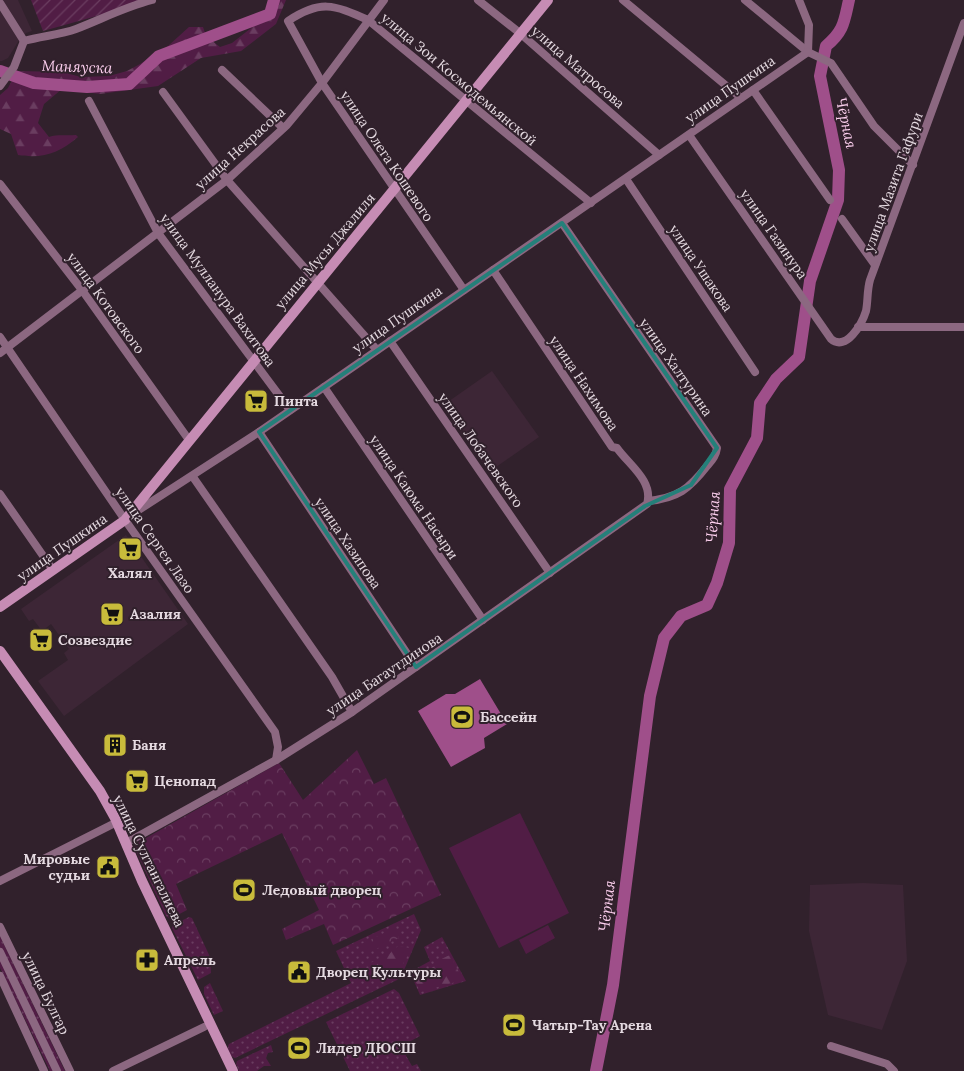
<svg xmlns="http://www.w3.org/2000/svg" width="964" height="1071" viewBox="0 0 964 1071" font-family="Lora,serif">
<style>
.built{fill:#3d2636}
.grass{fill:url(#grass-dots)}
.forest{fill:url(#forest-firs)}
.park{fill:url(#park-crowns)}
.garden{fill:url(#garden-furrows)}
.pitch{fill:#511d45}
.water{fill:#9f4f8a}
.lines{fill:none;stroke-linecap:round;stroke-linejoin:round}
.river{stroke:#9f4f8a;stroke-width:12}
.street{stroke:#8c6881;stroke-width:8}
.secondary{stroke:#c68cb4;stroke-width:10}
.marked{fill:none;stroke:#24807a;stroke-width:4;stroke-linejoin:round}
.labels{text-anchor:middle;stroke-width:4;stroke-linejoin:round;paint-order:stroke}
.street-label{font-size:14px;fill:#e5dae1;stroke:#31212c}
.poi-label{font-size:14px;font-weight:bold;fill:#e5dae1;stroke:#31212c;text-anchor:start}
.water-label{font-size:15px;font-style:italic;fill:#fdd0ef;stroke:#31212c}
</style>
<defs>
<pattern id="grass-dots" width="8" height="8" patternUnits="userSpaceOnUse" patternTransform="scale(1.25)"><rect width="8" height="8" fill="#511d45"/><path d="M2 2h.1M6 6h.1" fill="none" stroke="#6a3d60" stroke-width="1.8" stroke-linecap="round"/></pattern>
<pattern id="forest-firs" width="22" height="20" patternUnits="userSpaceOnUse" patternTransform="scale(1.25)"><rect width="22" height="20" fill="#511d45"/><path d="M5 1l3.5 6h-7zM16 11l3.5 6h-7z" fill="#6a3d60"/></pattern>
<pattern id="park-crowns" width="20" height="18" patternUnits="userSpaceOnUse" patternTransform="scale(1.25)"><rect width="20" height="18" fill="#511d45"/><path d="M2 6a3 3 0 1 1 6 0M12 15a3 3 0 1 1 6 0" fill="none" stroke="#6a3d60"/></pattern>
<pattern id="garden-furrows" width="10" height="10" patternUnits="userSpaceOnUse" patternTransform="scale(1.25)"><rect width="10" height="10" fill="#511d45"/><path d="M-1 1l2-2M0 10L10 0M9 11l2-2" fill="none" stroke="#6a3d60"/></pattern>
</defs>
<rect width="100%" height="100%" fill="#31212c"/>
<g class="built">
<polygon points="0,0 18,0 32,31 26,33 18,42 8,58 2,61 0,61"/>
<polygon points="492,371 539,437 489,472 442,406"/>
<polygon points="126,535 188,624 64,716 38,681 68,660 64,653 69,649 51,624 42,631 33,619 29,621 21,609"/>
<polygon points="863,883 903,885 907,961 882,1030 828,1015 809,931 810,885"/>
</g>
<g class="grass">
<path d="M414,914L421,930L402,975L397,980L235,1058C230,1057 226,1048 229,1044L351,983L336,951Z"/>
<polygon points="189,917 192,918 210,957 211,973 198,980 172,928 173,925"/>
<polygon points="0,936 65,1071 50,1071 0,968"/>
<polygon points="442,937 466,981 420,995 410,972 430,961 424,947"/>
<polygon points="210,983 223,1011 214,1015 204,994 204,987"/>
<polygon points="394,989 399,993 420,1036 409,1042 413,1050 405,1054 412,1066 417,1064 421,1071 350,1071 326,1022"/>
<polygon points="271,1045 273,1052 268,1053 266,1058 271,1066 264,1066 257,1071 239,1071 236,1064 237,1061"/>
</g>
<g class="forest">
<path d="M272,0H286L276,24L241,51L201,58L158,86L100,94L62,89L44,104L38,123L49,137C58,134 66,136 76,135L78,137C59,153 43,159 18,155L11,134L0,129V95L8,88L17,71L62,72L81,77L109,76L127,71L140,64L168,46L189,27H203L206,36L220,47L232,43L259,22Z"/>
<path d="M398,946L410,948C407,963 387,991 370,975L368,963L382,960Z"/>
<polygon points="450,955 463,980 420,992 412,972 426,971 437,965 437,961"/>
</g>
<g class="park">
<polygon points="357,750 374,784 386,778 441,895 333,945 324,924 286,940 282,929 319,910 282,833 176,884 187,910 170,919 166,916 135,849 139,842 279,763 303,800"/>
<polygon points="395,928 399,938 366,954 361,944"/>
</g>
<polygon class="garden" points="31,0 154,0 43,31"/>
<g class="pitch">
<polygon points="520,813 569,913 499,948 449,848"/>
<polygon points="548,925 555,938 526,954 519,940"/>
</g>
<polygon class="water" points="480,679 507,724 484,738 485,748 451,767 418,711 446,694 455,694"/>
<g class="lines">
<g class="river">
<polyline points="0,71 34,83 87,87 129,84 159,56 270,14 274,0"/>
<path d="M596,1071L613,985L650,696L664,638L681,616L707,605L717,583L729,543L730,489L757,438L760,403L776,379L799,357L810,281L838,200L839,170L820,76L826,46C844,31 844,22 849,0"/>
</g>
<g class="street">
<polyline points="478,0 521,34 659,155"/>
<polyline points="623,0 741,98"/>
<polyline points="745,0 808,52 831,63 874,126 913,165"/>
<polyline points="799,0 809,25 808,52"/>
<polyline points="0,3 24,41"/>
<path d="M24,41C41,36 60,35 76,29C102,19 125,7 152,0"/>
<polyline points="222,70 283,128"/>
<polyline points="0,86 14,67 24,41"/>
<polyline points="753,90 830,200"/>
<polyline points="163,92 227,180 377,350"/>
<polyline points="89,101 158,233 290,410"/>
<path d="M689,135L831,339C846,352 862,324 866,311C868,301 867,290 870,280L964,23"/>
<polyline points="626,179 755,372"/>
<polyline points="0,184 82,290 189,440"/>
<polyline points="842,219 875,265"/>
<path d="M562,223L717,448C716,456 712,460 707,466C689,489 678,498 648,501"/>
<path d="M464,290L322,83L288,21C320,0 333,4 368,20L591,203"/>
<polyline points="858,327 964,327"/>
<polyline points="0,337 125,520 275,732 278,747 276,760"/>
<polyline points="390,341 550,573"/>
<polyline points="0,353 227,180 287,125 322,83 384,0"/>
<polyline points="324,387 483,620"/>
<polyline points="259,432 416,667"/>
<polyline points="193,477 332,677 352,712"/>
<polyline points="0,494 53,570"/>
<polyline points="131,515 259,432 808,52"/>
<path d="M126,843L276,760L352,712L647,504C654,481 628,464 617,448L612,447L493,270"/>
<polyline points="0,881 117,822"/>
<polyline points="0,927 70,1071"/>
<polyline points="0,952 57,1071"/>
<polyline points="0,976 44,1071"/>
<polyline points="831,1046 887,1064 894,1071"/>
<polyline points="113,1071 204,1027"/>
</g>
<g class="secondary">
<polyline points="0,607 125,520 548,0"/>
<polyline points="0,651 100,791 115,818 142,881 233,1071"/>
</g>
</g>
<path class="marked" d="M562,223L717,448L691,485L645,506L416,667L259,432Z"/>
<defs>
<g id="supermarket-square" transform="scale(1.25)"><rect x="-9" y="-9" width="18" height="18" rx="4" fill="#c8bb3b" stroke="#31212c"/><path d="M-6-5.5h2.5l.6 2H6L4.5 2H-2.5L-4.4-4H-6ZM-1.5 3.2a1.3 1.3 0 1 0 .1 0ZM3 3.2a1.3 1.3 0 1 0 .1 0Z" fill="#111"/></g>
<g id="stadium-square" transform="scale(1.25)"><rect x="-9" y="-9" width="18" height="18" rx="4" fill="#c8bb3b" stroke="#31212c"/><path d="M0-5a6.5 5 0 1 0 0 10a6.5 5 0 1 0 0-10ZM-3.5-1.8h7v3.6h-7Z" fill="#111"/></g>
<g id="building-square" transform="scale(1.25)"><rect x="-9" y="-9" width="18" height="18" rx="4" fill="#c8bb3b" stroke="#31212c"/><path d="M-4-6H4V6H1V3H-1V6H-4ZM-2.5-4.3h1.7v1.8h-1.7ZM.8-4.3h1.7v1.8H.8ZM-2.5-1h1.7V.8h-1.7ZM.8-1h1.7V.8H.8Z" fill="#111"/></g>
<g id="civic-square" transform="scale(1.25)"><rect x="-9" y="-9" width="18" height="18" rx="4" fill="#c8bb3b" stroke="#31212c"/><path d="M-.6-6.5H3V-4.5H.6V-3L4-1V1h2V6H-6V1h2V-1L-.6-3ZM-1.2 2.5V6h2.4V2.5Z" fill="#111"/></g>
<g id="pharmacy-square" transform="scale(1.25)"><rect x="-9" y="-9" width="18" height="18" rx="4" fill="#c8bb3b" stroke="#31212c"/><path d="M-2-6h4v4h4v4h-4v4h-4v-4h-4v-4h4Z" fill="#111"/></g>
</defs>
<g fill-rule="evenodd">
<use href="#supermarket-square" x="256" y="401"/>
<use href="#supermarket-square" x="130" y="549"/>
<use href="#supermarket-square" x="112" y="614"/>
<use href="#supermarket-square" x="41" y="640"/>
<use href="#stadium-square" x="462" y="717"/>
<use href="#building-square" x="115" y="745"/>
<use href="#supermarket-square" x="137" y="781"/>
<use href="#civic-square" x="108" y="867"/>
<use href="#stadium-square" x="244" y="890"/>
<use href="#pharmacy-square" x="147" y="960"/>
<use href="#civic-square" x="299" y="972"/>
<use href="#stadium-square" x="514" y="1025"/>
<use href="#stadium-square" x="299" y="1048"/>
</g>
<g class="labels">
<g class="street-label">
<text transform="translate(578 67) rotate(41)" y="5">улица Матросова</text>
<text transform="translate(459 79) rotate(40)" y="5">улица Зои Космодемьянской</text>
<text transform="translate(730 89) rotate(-35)" y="5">улица Пушкина</text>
<text transform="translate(240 148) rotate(-42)" y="5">улица Некрасова</text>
<text transform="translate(387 156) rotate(56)" y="5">улица Олега Кошевого</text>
<text transform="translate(893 182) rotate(-70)" y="5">улица Мазита Гафури</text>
<text transform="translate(774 234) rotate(55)" y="5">улица Газинура</text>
<text transform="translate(325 251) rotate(-50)" y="5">улица Мусы Джалиля</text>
<text transform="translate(701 268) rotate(56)" y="5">улица Ушакова</text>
<text transform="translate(218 290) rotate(54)" y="5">улица Мулланура Вахитова</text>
<text transform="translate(106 303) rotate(54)" y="5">улица Котовского</text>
<text transform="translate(397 319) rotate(-35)" y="5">улица Пушкина</text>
<text transform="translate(676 367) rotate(55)" y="5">улица Халтурина</text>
<text transform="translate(584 383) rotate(56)" y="5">улица Нахимова</text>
<text transform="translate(481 450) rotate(55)" y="5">улица Лобачевского</text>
<text transform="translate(414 497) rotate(56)" y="5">улица Каюма Насыри</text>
<text transform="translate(155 540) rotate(55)" y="5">улица Сергея Лазо</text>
<text transform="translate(348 543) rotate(56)" y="5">улица Хазипова</text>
<text transform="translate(62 547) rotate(-35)" y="5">улица Пушкина</text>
<text transform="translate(384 674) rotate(-34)" y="5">улица Багаутдинова</text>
<text transform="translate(149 861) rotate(64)" y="5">улица Султангалиева</text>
<text transform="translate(46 993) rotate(64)" y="5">улица Булгар</text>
</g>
<g class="poi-label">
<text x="274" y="406">Пинта</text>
<text x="130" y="578" text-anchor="middle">Халял</text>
<text x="130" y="619">Азалия</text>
<text x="58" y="645">Созвездие</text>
<text x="480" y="722">Бассейн</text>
<text x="132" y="750">Баня</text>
<text x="154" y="786">Ценопад</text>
<text x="90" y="864" text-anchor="end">Мировые<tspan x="90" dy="16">судьи</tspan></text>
<text x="262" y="895">Ледовый дворец</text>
<text x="164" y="965">Апрель</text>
<text x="316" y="977">Дворец Культуры</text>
<text x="532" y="1030">Чатыр-Тау Арена</text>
<text x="316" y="1053">Лидер ДЮСШ</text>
</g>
<g class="water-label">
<text transform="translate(77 67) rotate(2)" y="5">Маняуска</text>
<text transform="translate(846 123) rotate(78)" y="5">Чёрная</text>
<text transform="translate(713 517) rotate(-86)" y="5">Чёрная</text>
<text transform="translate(607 906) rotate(-83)" y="5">Чёрная</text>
</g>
</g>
</svg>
